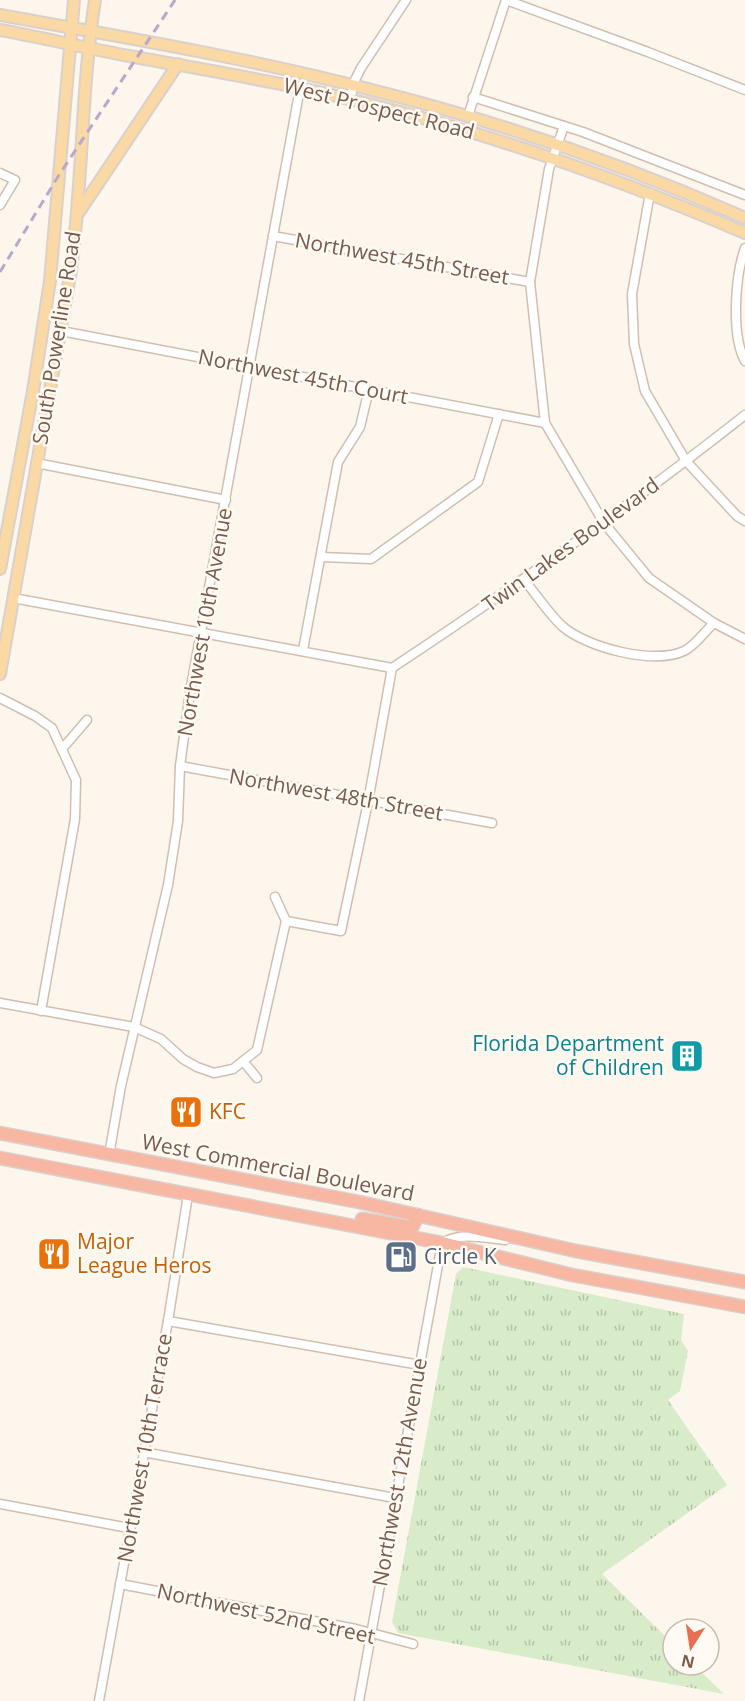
<svg xmlns="http://www.w3.org/2000/svg" width="745" height="1701" viewBox="0 0 745 1701" font-family="'Open Sans',sans-serif">
<style>
.grass{fill:url(#grass-tufts)}
.lines{fill:none;stroke-linecap:round;stroke-linejoin:round}
.minor-casing{stroke:#d1beb0;stroke-width:11}
.major-casing{stroke:#dad1cd;stroke-width:14}
.highway-casing{stroke:#dad1cd;stroke-width:15}
.minor{stroke:#fff;stroke-width:8}
.major{stroke:#fbd9a5;stroke-width:10}
.highway{stroke:#f7b7a3;stroke-width:12}
.rail{stroke:#b9a8c9;stroke-width:3;stroke-dasharray:9 6;stroke-linecap:butt}
.labels{text-anchor:middle;stroke-width:5;stroke-linejoin:round;paint-order:stroke}
.street-label{font-size:21px;fill:#7a5c4d;stroke:#fffaf3}
.culture-label{font-size:21px;fill:#0d838f;stroke:#fffaf3;text-anchor:end}
.food-label{font-size:21px;fill:#c56008;stroke:#fffaf3;text-anchor:start}
.service-label{font-size:21px;fill:#4e5e75;stroke:#fffaf3;text-anchor:start}
</style>
<defs>
<pattern id="grass-tufts" width="24" height="20" patternUnits="userSpaceOnUse" patternTransform="scale(1.5)"><rect width="24" height="20" fill="#d8ecc9"/><path d="M3 7l-1-3M5 7V3M7 7l1-3M15 17l-1-3M17 17v-4M19 17l1-3" fill="none" stroke="#b4c2a5"/></pattern>
</defs>
<rect width="100%" height="100%" fill="#fdf6ec"/>
<polygon class="grass" points="463,1267 684,1314 681,1340 688,1351 680,1391 668,1400 727,1485 602,1574 673,1644 673,1665 694,1665 724,1694 398,1633 392,1622 456,1274"/>
<g class="lines">
<g class="minor-casing">
<g id="minor">
<polyline points="506,0 648,52 745,90"/>
<polyline points="473,97 583,132 745,195"/>
<polyline points="350,99 355,80 361,68 406,0"/>
<polyline points="468,116 506,0"/>
<polyline points="564,126 549,169 530,282 545,423 604,523 649,578 714,623 745,639"/>
<polyline points="0,173 15,180 0,205"/>
<polyline points="650,193 632,294 634,344 645,391 686,461 737,516 745,521"/>
<polyline points="273,236 530,282"/>
<path d="M745,248C735,276 731,335 745,361"/>
<polyline points="61,331 545,423"/>
<polyline points="36,463 226,500"/>
<polyline points="322,557 371,559 478,482 499,414"/>
<path d="M524,580C537,595 548,613 562,626C587,648 654,665 684,651C695,646 705,631 714,623"/>
<polyline points="13,598 392,668"/>
<polyline points="303,650 338,462 360,427 369,389"/>
<path d="M392,668C513,588 631,505 745,415"/>
<polyline points="0,698 35,716 52,728 76,780 75,819 41,1011"/>
<polyline points="62,749 87,720"/>
<polyline points="180,766 492,823"/>
<polyline points="286,921 341,931 368,802 392,668"/>
<polyline points="0,1003 134,1027 161,1039 183,1059 197,1067 214,1073 233,1069 257,1050 286,921 275,897"/>
<polyline points="243,1061 257,1078"/>
<polyline points="109,1155 121,1086 168,885 178,821 180,766 190,692 300,88"/>
<polyline points="168,1321 420,1365"/>
<polyline points="143,1452 395,1498"/>
<polyline points="0,1504 129,1528"/>
<polyline points="120,1584 356,1629 413,1644"/>
<polyline points="99,1701 168,1321 188,1195"/>
<path d="M359,1701L442,1243C461,1232 484,1238 505,1240"/>
</g>
</g>
<g class="major-casing">
<g id="major">
<path d="M0,15C123,37 247,58 368,89C497,121 623,164 745,218"/>
<path d="M0,30C43,38 86,48 129,56C211,71 292,84 373,105C501,137 624,181 745,233"/>
<polyline points="77,215 178,64"/>
<polyline points="0,569 33,391 50,281 74,0"/>
<path d="M0,674L71,270C83,180 81,89 95,0"/>
</g>
</g>
<g class="highway-casing">
<g id="highway">
<polyline points="0,1133 359,1202 576,1251 745,1282"/>
<polyline points="0,1158 442,1243 572,1275 745,1307"/>
<polyline points="362,1219 409,1227 413,1226 418,1215"/>
</g>
</g>
<use href="#minor" class="minor"/>
<use href="#major" class="major"/>
<use href="#highway" class="highway"/>
<polyline class="rail" points="0,272 59,175 175,0"/>
</g>
<defs>
<g id="building-square" transform="scale(1.725)"><rect x="-9" y="-9" width="18" height="18" rx="4" fill="#0f9aa8" stroke="#fffaf3"/><path d="M-4-6H4V6H1V3H-1V6H-4ZM-2.5-4.3h1.7v1.8h-1.7ZM.8-4.3h1.7v1.8H.8ZM-2.5-1h1.7V.8h-1.7ZM.8-1h1.7V.8H.8Z" fill="#fff"/></g>
<g id="restaurant-square" transform="scale(1.725)"><rect x="-9" y="-9" width="18" height="18" rx="4" fill="#e8710a" stroke="#fffaf3"/><path d="M-5-6h1v4h1v-4h1v4h1v-4h1v5L-1.5 .5V6h-2V.5L-5-1ZM5-6V6H3V1.5H1.5Q1.5-4 5-6Z" fill="#fff"/></g>
<g id="fuel-square" transform="scale(1.725)"><rect x="-9" y="-9" width="18" height="18" rx="4" fill="#5c6f8a" stroke="#fffaf3"/><path d="M-5.5-6h7V0h2V4h1.3V-2.5L3-4.5l.8-.8L6-3V5H2.5V1h-1V6h-7ZM-4.2-4.7v3.2H.2V-4.7Z" fill="#fff"/></g>
</defs>
<g fill-rule="evenodd">
<use href="#building-square" x="687" y="1056"/>
<use href="#restaurant-square" x="186" y="1112"/>
<use href="#restaurant-square" x="54" y="1254"/>
<use href="#fuel-square" x="401" y="1257"/>
</g>
<g class="labels">
<g class="street-label">
<text transform="translate(379 109) rotate(14)" y="7">West Prospect Road</text>
<text transform="translate(402 259) rotate(10)" y="7">Northwest 45th Street</text>
<text transform="translate(57 338) rotate(-81)" y="7">South Powerline Road</text>
<text transform="translate(303 377) rotate(11)" y="7">Northwest 45th Court</text>
<text transform="translate(571 545) rotate(-36)" y="7">Twin Lakes Boulevard</text>
<text transform="translate(205 622) rotate(-80)" y="7">Northwest 10th Avenue</text>
<text transform="translate(336 795) rotate(10)" y="7">Northwest 48th Street</text>
<text transform="translate(278 1168) rotate(11)" y="7">West Commercial Boulevard</text>
<text transform="translate(145 1448) rotate(-80)" y="7">Northwest 10th Terrace</text>
<text transform="translate(400 1472) rotate(-80)" y="7">Northwest 12th Avenue</text>
<text transform="translate(266 1614) rotate(12)" y="7">Northwest 52nd Street</text>
</g>
<g class="culture-label">
<text x="664" y="1051">Florida Department<tspan x="664" dy="24">of Children</tspan></text>
</g>
<g class="food-label">
<text x="209" y="1119">KFC</text>
<text x="77" y="1249">Major<tspan x="77" dy="24">League Heros</tspan></text>
</g>
<g class="service-label">
<text x="424" y="1264">Circle K</text>
</g>
</g>
<g transform="translate(691 1647) rotate(192)"><circle r="28" fill="#fffaf3" stroke="#cabbb1" stroke-width="1.5"/>
<path d="M0-4.5L10 22L0 15L-10 22Z" fill="#e76f51"/>
<text y="-9" font-size="16" font-weight="bold" text-anchor="middle" fill="#7a5c4d">N</text>
</g>
</svg>
